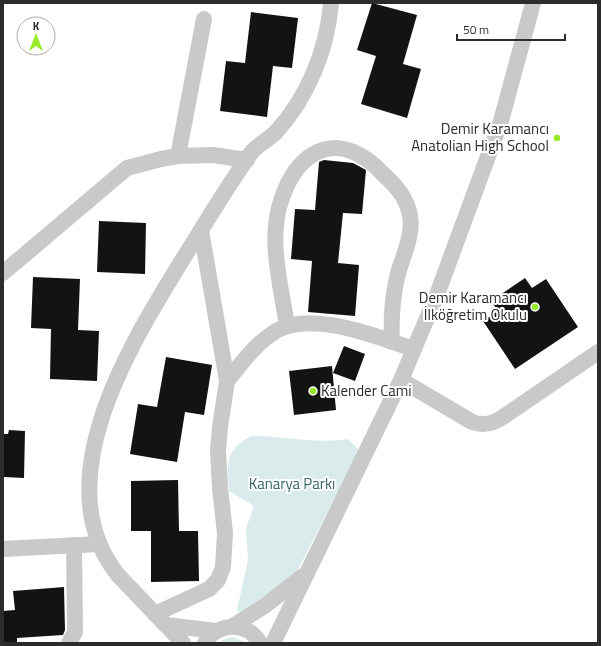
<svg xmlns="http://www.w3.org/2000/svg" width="601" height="646" viewBox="0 0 601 646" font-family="'Titillium Web',sans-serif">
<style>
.green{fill:#d9ebea}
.building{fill:#131313}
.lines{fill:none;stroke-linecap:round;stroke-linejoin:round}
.minor{stroke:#c9c9c9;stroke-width:16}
.poi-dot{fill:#96ea28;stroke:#fff;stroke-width:1.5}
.labels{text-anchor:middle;stroke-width:4;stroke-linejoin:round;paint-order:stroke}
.poi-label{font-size:15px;fill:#2c2c2c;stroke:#fff;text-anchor:end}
.park-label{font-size:15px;fill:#396769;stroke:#fff}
</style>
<rect width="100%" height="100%" fill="#fff"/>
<g class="green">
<path d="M251,436C285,436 314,444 348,439L359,450L288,589L249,619L237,610L248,560L246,528L254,506L229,491C227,464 225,450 251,436Z"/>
<polygon points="233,637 247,643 218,643 227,638"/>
</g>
<g class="building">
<polygon points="372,3 417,15 403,64 421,69 407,118 361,104 376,56 357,50"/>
<polygon points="251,12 298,18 292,68 273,66 267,117 220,111 226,61 245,63"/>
<polygon points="324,160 353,163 366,170 362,214 343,213 338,263 359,265 355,316 308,312 312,261 291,259 295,209 315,210 319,162"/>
<polygon points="99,221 146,223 145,274 97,272"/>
<polygon points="33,277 80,279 78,330 99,331 97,381 50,379 51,329 31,328"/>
<polygon points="525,278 532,288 546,279 578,327 515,369 483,321 498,311 491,301"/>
<polygon points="344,346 365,354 355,381 333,373"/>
<polygon points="166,357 212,365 204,415 185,412 177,462 130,454 138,404 157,407"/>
<polygon points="332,366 336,410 294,415 289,371"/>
<polygon points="9,430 25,431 24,478 4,477 3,475 3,434 8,434"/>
<polygon points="178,480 179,531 198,531 199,581 151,582 151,531 131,531 131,481"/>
<polygon points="64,587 65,630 63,635 17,638 17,643 3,643 3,611 15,610 13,591"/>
</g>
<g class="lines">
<g class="minor">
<polyline points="178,156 204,19"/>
<polyline points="3,273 127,168 161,159 178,156 213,155 247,160"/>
<path d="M287,326C281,285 267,238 282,198C295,159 327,132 366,159C373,163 377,168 382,173C395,185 406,196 410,215C414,238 400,260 396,282C392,302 391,322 392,342"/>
<path d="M401,380L472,422C484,426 493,424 503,417L598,352"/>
<path d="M227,381C241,364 256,343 276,331C312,310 377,337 414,349"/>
<polyline points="3,549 99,544"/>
<polyline points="155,614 209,589 218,580 223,567 225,533 220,488 218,450 220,427 227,381 201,230"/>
<polyline points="166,625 216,631"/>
<polyline points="233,626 266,605 303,576"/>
<polyline points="69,643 75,632 74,545"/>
<path d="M183,643L118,575C44,483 130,345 181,262C204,226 226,188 251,153C257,145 268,140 276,132C308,97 327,50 331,3"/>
<path d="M205,643C218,622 247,621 260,643"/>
<polyline points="273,643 401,380 438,292 501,121 533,3"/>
</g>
</g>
<g class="poi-dot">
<circle cx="557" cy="138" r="4"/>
<circle cx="535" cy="307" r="4"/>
<circle cx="313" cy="391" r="4"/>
</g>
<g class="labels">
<g class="poi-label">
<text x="549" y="134">Demir Karamancı<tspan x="549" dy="17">Anatolian High School</tspan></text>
<text x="527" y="303">Demir Karamancı<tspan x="527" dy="17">İlköğretim Okulu</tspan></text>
<text x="321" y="396" text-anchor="start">Kalender Cami</text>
</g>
<g class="park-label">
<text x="292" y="489">Kanarya Parkı</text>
</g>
</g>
<rect width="601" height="646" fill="none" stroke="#2c2c2c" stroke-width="8"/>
<g transform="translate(36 36)"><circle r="19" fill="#ffffff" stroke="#ababab"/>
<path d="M0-3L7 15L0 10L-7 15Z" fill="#96ea28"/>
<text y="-6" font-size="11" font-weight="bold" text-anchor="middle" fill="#2c2c2c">K</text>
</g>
<path d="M457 34v6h108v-6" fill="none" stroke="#2c2c2c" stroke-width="2"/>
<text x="463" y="34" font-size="12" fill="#2c2c2c" stroke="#ffffff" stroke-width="3" paint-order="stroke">50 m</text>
</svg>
